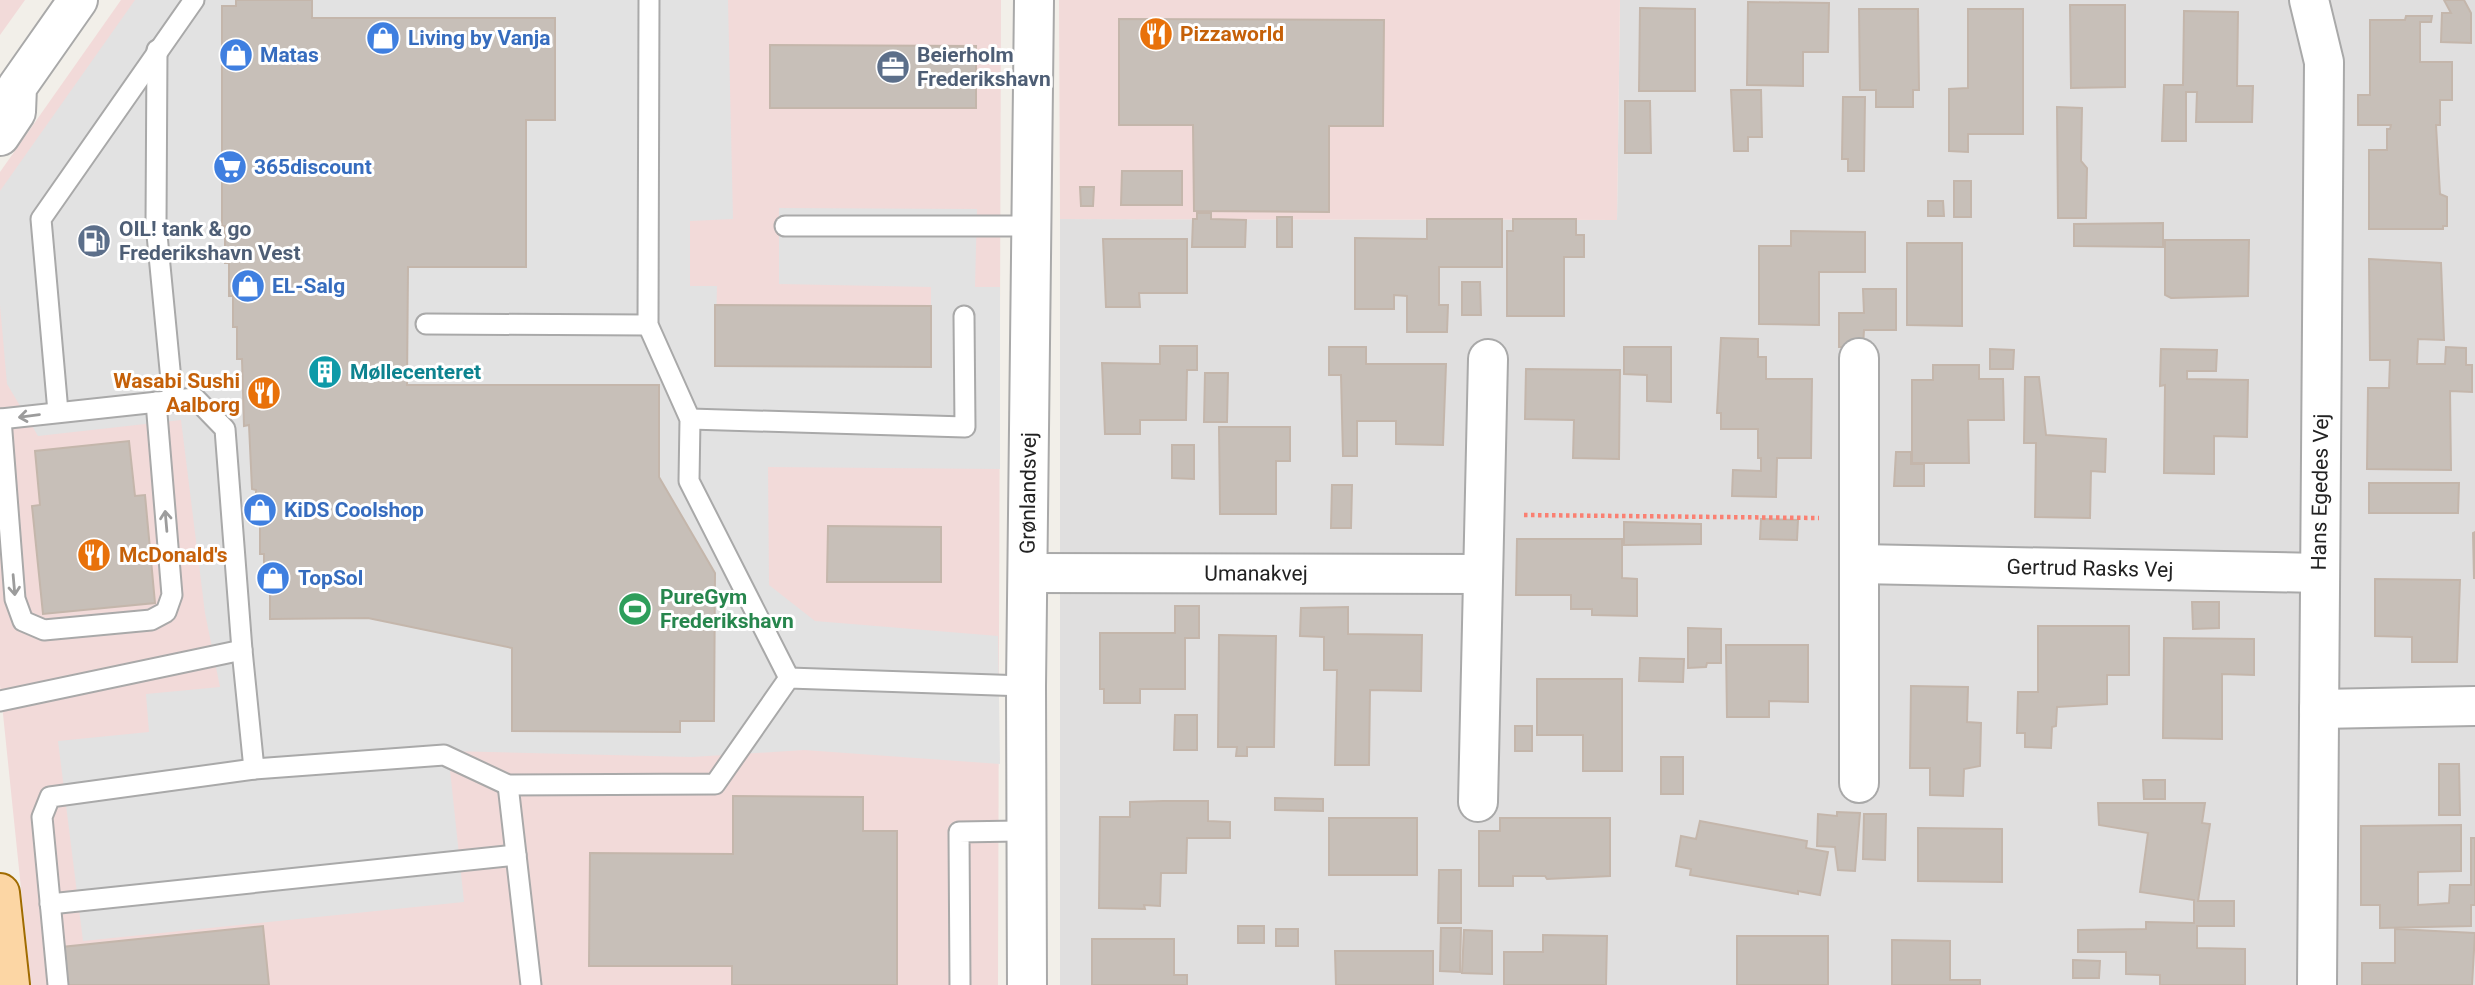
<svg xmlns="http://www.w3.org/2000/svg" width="2475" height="985" viewBox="0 0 2475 985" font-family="Roboto,sans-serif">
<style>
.residential{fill:#e0dfdf}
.commercial{fill:#f2dad9}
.parking{fill:#e2e2e2}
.building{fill:#c7bfb8;stroke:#c4b6ab;stroke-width:2}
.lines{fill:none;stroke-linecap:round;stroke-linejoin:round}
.service-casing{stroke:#a9a9a9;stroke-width:23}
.minor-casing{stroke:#a9a9a9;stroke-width:42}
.primary-casing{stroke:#a06b00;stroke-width:42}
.path{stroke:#fa8072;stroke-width:4.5;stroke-dasharray:3.5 3.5;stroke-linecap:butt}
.service{stroke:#fff;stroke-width:19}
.minor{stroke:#fff;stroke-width:38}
.primary{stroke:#fcd6a4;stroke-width:38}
.oneway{stroke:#9c9c9c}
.labels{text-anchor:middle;stroke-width:6;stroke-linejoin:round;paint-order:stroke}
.food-label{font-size:21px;font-weight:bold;fill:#c56008;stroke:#fff;text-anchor:start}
.shop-label{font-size:21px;font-weight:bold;fill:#366cbe;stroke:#fff;text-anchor:start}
.service-label{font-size:21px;font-weight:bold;fill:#4e5e75;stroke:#fff;text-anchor:start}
.culture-label{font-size:21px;font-weight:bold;fill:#0d838f;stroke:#fff;text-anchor:start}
.street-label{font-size:21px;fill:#222;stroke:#fff}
.leisure-label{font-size:21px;font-weight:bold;fill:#27864d;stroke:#fff;text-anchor:start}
</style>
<rect width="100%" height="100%" fill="#f2efe9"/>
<polygon class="residential" points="1620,0 2475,0 2475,985 1060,985 1060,219 1617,220"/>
<g class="commercial">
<polygon points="0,0 25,0 0,35"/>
<polygon points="121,0 1001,0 998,985 31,985 0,685 0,172"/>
<polygon points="1059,0 1620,0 1617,220 1060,219"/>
</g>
<polygon class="parking" points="135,0 236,0 236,6 222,6 222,225 225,226 225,263 229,263 229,296 233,297 233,327 237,327 237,359 242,359 245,426 249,425 252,489 256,490 256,521 260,522 264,554 264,585 368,618 512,648 513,731 679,732 680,721 714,721 715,573 659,477 659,385 407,385 408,267 526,267 526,120 555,19 312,18 312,0 728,0 733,219 690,221 690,286 717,286 715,366 931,367 931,287 779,284 779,208 977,209 975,287 1000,287 1000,469 768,467 769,585 815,621 998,636 1000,764 804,750 692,757 448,751 464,902 83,941 58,741 149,732 146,694 220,687 205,613 181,420 38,436 7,384 0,305 0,191"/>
<g class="building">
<polygon points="236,0 312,0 312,18 555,18 555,120 526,120 526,267 408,267 407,385 659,385 659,477 715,573 714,721 680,721 680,732 512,731 512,648 368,618 270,619 270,586 264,586 264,554 260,554 260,522 256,522 256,490 252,489 249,425 244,426 242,359 237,359 237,327 233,327 233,296 229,296 229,263 225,263 225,226 222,226 222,6 236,6"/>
<polygon points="2444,0 2464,0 2471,13 2471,43 2441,42 2442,13 2451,13"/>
<polygon points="1748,2 1829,3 1828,52 1803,52 1803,86 1747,85"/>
<polygon points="2070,5 2125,5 2125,87 2071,88"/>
<polygon points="1640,8 1695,9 1695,91 1639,91"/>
<polygon points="1859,9 1918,9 1919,90 1913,90 1913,107 1876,107 1876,90 1860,90"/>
<polygon points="1968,9 2023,9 2023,134 1968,134 1968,152 1949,151 1949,89 1968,88"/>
<polygon points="2184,11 2238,12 2237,86 2253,86 2252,122 2196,122 2197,92 2186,92 2186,141 2162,141 2164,85 2183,85"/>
<polygon points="2406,16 2432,16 2431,22 2420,22 2420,62 2452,62 2452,100 2440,100 2440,125 2436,125 2440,194 2447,197 2447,226 2443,226 2443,229 2369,229 2369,150 2387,150 2387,129 2390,129 2391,125 2358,125 2358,95 2370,95 2370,20 2405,20"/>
<polygon points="1119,19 1384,20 1383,126 1329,126 1329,212 1194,211 1193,125 1119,125"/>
<polygon points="770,45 976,46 976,108 770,108"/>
<polygon points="1731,90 1761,90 1762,137 1748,137 1748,151 1734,151"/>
<polygon points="1843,97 1865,97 1864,171 1848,171 1848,159 1842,159"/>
<polygon points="1625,101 1650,101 1651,153 1625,153"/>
<polygon points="2057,107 2082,108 2081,161 2087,168 2086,218 2058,218"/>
<polygon points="1122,171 1182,171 1182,205 1121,205"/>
<rect x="1954" y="181" width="17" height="36"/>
<polygon points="1080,187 1094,187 1093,206 1081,206"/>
<polygon points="1928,201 1943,201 1944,216 1928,216"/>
<polygon points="1197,213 1211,213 1211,219 1246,220 1245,247 1192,247 1193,219 1197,219"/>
<rect x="1277" y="217" width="15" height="30"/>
<polygon points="1427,219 1502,219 1502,267 1439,267 1439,305 1448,305 1447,332 1407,332 1407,296 1394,295 1394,309 1355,309 1355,238 1427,239"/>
<polygon points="1513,219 1576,219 1576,235 1584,235 1584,257 1564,257 1564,316 1507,316 1507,231 1513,231"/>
<polygon points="2163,223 2163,247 2074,246 2074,224"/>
<polygon points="1791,231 1865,232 1865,272 1819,272 1819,325 1759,324 1759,246 1791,246"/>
<polygon points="1103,239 1187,239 1187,293 1139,293 1140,307 1106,307"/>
<polygon points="2165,240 2249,240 2248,296 2171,298 2165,295"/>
<polygon points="1907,243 1962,243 1962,326 1907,325"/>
<polygon points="2369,259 2441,263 2444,340 2418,339 2417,364 2445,364 2446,347 2466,348 2466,365 2472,365 2472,392 2450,391 2451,470 2367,469 2368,388 2389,388 2390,360 2370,360"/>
<polygon points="1462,282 1480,282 1481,315 1462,315"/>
<polygon points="1863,289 1896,289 1896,330 1864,330 1863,347 1839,347 1839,313 1864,313"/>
<polygon points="715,305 931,306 931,367 715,366"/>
<polygon points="1721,338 1758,339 1758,357 1766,357 1766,379 1812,379 1811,458 1777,458 1776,497 1732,496 1733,470 1761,471 1761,458 1758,458 1758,429 1721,429 1721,413 1717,413"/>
<polygon points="1160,346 1197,346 1197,370 1187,370 1186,420 1140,420 1140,434 1105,434 1102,363 1160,364"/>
<polygon points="1329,347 1366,347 1366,364 1446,364 1443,445 1396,444 1396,421 1357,421 1357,456 1343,456 1341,375 1329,375"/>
<polygon points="1624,347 1671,347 1671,402 1647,401 1647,375 1624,374"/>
<polygon points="1990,349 2014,350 2013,369 1990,369"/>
<polygon points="2161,349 2217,350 2216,371 2187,371 2187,379 2248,380 2247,437 2214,436 2214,474 2164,473 2165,385 2160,386"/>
<polygon points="1933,365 1979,365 1979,379 2003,379 2004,420 1968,420 1969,463 1912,463 1912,380 1933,380"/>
<polygon points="1526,369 1620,370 1619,459 1573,458 1574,420 1525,419"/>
<polygon points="1205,373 1228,373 1227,422 1204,422"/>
<polygon points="2025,377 2039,377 2046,435 2106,439 2105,472 2091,471 2090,518 2035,517 2036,443 2024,443"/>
<polygon points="1219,427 1290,427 1290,461 1276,461 1276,514 1220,514"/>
<polygon points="129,441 135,496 145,495 155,603 43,614 32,506 40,505 35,451"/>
<polygon points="1172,445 1194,445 1194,479 1172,478"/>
<polygon points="1896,452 1911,452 1911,464 1924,464 1924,486 1894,486"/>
<polygon points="2369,483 2459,483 2458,513 2369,513"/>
<polygon points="1332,485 1352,485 1351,528 1331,528"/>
<polygon points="1761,519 1798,520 1797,540 1760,539"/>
<polygon points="1624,522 1701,524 1701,544 1624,545"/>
<polygon points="828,526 941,527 941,582 827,582"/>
<polygon points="2475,532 2475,578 2474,578 2473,533"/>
<polygon points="1517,539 1622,539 1622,578 1637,579 1637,616 1592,615 1592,609 1571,609 1571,595 1516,595"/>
<polygon points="2375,579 2460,580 2457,662 2412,662 2412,637 2375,636"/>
<polygon points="2192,602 2219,602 2219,628 2193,629"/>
<polygon points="1175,606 1199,606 1199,638 1185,638 1185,689 1140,689 1140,703 1104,703 1104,689 1100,689 1100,633 1175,633"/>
<polygon points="1348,607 1348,634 1422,635 1421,691 1370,690 1369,765 1335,765 1337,670 1324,670 1324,637 1300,636 1301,608"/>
<polygon points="2038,626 2129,626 2129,675 2107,675 2107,704 2057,707 2056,726 2052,727 2051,748 2025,747 2025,733 2017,733 2018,692 2038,692"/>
<polygon points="1688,628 1721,629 1721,663 1707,663 1706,667 1688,668"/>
<polygon points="1219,635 1276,636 1274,747 1247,747 1247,756 1236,756 1237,747 1218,747"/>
<polygon points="2164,638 2254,639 2254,675 2222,674 2222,739 2163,738"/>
<polygon points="1726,645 1808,645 1808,702 1769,701 1769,717 1727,717"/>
<polygon points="1640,658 1684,659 1683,682 1639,681"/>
<polygon points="1537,679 1622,679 1622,771 1583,771 1583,735 1537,735"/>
<polygon points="1911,686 1968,687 1967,722 1981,723 1980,766 1964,769 1963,796 1930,795 1930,768 1910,768"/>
<polygon points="1175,715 1197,715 1197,750 1174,750"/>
<rect x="1515" y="726" width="17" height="25"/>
<rect x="1661" y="757" width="22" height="37"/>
<polygon points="2439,764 2459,764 2460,815 2439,815"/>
<polygon points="2143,780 2165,780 2165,799 2144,799"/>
<polygon points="733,796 863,797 863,831 897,831 897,985 732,985 732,966 589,966 590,853 733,854"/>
<polygon points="1275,798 1323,799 1323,811 1275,810"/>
<polygon points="1163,801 1208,801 1208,821 1230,822 1230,838 1187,838 1186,873 1161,873 1160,906 1144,905 1145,909 1099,908 1100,817 1130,817 1130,802"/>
<polygon points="2098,803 2205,803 2202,823 2210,824 2198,901 2234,901 2234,926 2197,926 2197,948 2245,949 2245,985 2160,985 2160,975 2126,974 2126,952 2078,952 2078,930 2146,929 2146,922 2194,923 2194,900 2140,892 2148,833 2099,825"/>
<polygon points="1837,812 1860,813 1855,871 1838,870 1835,847 1817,846 1818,814 1837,816"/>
<polygon points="1864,814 1886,814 1885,860 1863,859"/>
<rect x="1329" y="818" width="88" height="57"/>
<polygon points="1500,818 1610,818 1610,876 1547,879 1545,876 1513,876 1513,886 1479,886 1479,831 1500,831"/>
<polygon points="1700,821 1807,841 1806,848 1828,852 1820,895 1798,891 1798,894 1690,875 1691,869 1676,866 1681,836 1696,839"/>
<polygon points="2461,825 2461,871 2418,872 2418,905 2449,903 2450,885 2471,885 2471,838 2475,838 2475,905 2471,905 2471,926 2380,928 2380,905 2361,905 2361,826"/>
<polygon points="1918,828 2002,829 2002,882 1918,881"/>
<polygon points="1439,870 1461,870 1461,923 1438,923"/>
<polygon points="263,926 269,985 66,985 62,947"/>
<rect x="1238" y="926" width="26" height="17"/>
<polygon points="1441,928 1461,928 1460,972 1440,971"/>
<rect x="1276" y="929" width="22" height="17"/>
<polygon points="2395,929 2475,933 2472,985 2362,985 2362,963 2395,963"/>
<polygon points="1464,930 1492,931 1492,974 1462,973"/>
<polygon points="1543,935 1607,936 1606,985 1504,985 1504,952 1543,952"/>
<rect x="1737" y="936" width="91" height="49"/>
<polygon points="1092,939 1174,939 1174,975 1187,975 1187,985 1092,985"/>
<polygon points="1892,940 1950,941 1950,980 1980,980 1980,985 1892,985"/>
<polygon points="1335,951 1433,951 1433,985 1336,985"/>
<polygon points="2073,960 2100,961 2099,978 2073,978"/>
</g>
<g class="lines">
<g class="service-casing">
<g id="service">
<polyline points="649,0 648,325 690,419 689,481 789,678"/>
<polyline points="157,50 156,224 173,401"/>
<polyline points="785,226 1031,226"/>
<polyline points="426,324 648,325"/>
<polyline points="58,412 41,219 194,0"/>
<polyline points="0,419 195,398 225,429 242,650"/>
<polyline points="1,419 15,599 23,621 44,630 151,620 166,612 172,595 156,402"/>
<polyline points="690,419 965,427 964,316"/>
<polyline points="0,701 242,650 254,769 444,755 508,785 715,784 789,678 1026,686"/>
<polyline points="508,785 531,985"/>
<polyline points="50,904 516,855"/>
<polyline points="58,985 42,817 50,797 254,769"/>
<polyline points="960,985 959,832 1026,831"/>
</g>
</g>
<g class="minor-casing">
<g id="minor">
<polyline points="2309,0 2324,62 2317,985"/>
<polyline points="0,136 16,112 17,87 78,0"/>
<path id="s1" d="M1859,564L2320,573"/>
<path id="s2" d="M1028,573L1483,574"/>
<polyline points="2319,709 2475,706"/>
<polyline points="1859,783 1859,358"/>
<polyline points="1478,802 1488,359"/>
<path id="s3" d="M1027,985L1026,686L1034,0"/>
</g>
</g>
<g class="primary-casing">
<polyline id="primary" points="0,893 10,985"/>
</g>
<polyline class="path" points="1524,515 1819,518"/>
<use href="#service" class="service"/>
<use href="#minor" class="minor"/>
<use href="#primary" class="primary"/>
</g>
<defs><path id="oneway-shaft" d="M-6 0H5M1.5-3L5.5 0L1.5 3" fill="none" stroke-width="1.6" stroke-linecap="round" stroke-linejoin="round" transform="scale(1.75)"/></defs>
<g class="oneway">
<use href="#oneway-shaft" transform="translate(29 416) rotate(173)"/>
<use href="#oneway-shaft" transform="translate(166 521) rotate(-95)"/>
<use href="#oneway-shaft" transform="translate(14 585) rotate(85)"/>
</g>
<defs>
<g id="restaurant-disc" transform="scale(1.75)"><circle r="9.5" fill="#e8710a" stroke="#fff"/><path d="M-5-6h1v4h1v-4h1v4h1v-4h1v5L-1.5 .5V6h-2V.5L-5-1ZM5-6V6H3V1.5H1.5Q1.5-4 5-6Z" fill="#fff"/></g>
<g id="shop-disc" transform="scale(1.75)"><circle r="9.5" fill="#3f7fe0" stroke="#fff"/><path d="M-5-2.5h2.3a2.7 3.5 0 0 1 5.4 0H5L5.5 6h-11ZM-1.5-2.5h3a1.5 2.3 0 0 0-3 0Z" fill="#fff"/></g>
<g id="office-disc" transform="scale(1.75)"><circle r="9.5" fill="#5c6f8a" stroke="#fff"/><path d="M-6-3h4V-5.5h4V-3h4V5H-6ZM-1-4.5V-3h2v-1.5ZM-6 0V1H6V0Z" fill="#fff"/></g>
<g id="supermarket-disc" transform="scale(1.75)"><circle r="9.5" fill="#3f7fe0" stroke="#fff"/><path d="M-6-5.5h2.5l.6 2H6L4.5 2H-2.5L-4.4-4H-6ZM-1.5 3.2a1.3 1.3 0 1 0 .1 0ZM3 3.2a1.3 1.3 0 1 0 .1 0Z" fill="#fff"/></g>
<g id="fuel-disc" transform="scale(1.75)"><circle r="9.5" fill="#5c6f8a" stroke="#fff"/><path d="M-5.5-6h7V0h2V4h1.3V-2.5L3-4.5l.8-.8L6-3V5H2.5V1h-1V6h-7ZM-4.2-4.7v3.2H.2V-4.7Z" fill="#fff"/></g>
<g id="building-disc" transform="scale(1.75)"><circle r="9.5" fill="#0f9aa8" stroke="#fff"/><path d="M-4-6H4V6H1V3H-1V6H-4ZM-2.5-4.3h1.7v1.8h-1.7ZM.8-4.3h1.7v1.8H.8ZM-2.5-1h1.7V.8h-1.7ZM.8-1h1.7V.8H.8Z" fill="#fff"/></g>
<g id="stadium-disc" transform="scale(1.75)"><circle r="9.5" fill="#2e9e5b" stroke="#fff"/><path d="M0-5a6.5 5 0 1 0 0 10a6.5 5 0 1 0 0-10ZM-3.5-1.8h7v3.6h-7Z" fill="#fff"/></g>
</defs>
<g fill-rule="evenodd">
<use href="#restaurant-disc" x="1156" y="34"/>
<use href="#shop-disc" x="383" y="38"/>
<use href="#shop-disc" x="236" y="55"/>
<use href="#office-disc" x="893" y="67"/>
<use href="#supermarket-disc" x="230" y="167"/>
<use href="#fuel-disc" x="94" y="241"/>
<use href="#shop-disc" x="248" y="286"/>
<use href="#building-disc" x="325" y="372"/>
<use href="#restaurant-disc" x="264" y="393"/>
<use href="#shop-disc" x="260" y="510"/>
<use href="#restaurant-disc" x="94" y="555"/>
<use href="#shop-disc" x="273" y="578"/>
<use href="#stadium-disc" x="635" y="609"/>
</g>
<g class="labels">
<g class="food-label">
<text x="1180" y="41">Pizzaworld</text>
<text x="240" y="388" text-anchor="end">Wasabi Sushi<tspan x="240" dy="24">Aalborg</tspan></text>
<text x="119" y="562">McDonald's</text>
</g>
<g class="shop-label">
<text x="408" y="45">Living by Vanja</text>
<text x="260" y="62">Matas</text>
<text x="254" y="174">365discount</text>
<text x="272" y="293">EL-Salg</text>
<text x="284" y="517">KiDS Coolshop</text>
<text x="298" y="585">TopSol</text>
</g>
<g class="service-label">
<text x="917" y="62">Beierholm<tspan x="917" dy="24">Frederikshavn</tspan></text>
<text x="119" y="236">OIL! tank &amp; go<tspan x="119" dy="24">Frederikshavn Vest</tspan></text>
</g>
<g class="culture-label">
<text x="350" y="379">Møllecenteret</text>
</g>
<g class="street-label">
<text dy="7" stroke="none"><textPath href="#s3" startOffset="492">Grønlandsvej</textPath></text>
<text transform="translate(2320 492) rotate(-89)" y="7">Hans Egedes Vej</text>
<text dy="7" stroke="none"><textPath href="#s1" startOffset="231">Gertrud Rasks Vej</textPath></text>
<text dy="7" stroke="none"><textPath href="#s2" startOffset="228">Umanakvej</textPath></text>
</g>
<g class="leisure-label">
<text x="660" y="604">PureGym<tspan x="660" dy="24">Frederikshavn</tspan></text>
</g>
</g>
</svg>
